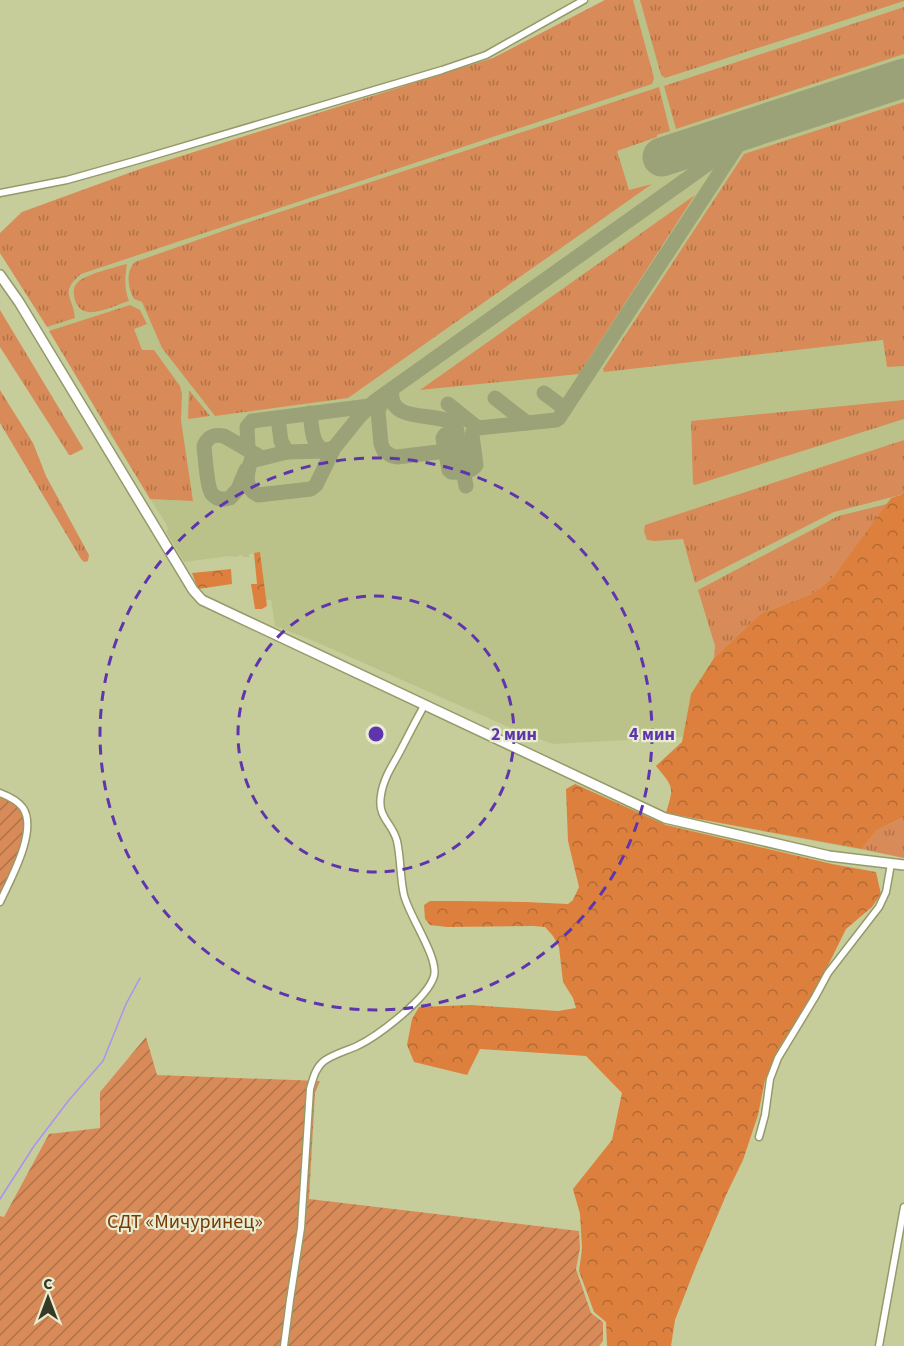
<svg xmlns="http://www.w3.org/2000/svg" width="904" height="1346" viewBox="0 0 904 1346" font-family="'Source Sans 3',sans-serif">
<style>
.built{fill:#bbc289}
.grass{fill:url(#grass-tufts)}
.forest{fill:url(#forest-crowns)}
.garden{fill:url(#garden-furrows)}
.lines{fill:none;stroke-linecap:round;stroke-linejoin:round}
.stream{stroke:#a992f3;stroke-width:1.5}
.taxiway{stroke:#9ca278;stroke-width:15}
.runway{stroke:#9ca278;stroke-width:39}
.street-casing{stroke:#959a69;stroke-width:9}
.secondary-casing{stroke:#959a69;stroke-width:12}
.street{stroke:#fff;stroke-width:6}
.secondary{stroke:#fff;stroke-width:9}
.ring{fill:none;stroke:#5e35ad;stroke-width:3;stroke-dasharray:10 8}
.labels{text-anchor:middle;stroke-width:4.5;stroke-linejoin:round;paint-order:stroke}
.park-label{font-size:20px;fill:#763a06;stroke:#e8ecd2}
.centre{fill:#5e35ad;stroke:#e8ecd2;stroke-width:3}
.ring-label{font-size:18px;text-anchor:middle;font-weight:bold;fill:#5e35ad;stroke:#e8ecd2;stroke-width:4.5;stroke-linejoin:round;paint-order:stroke}
</style>
<defs>
<pattern id="grass-tufts" width="24" height="20" patternUnits="userSpaceOnUse" patternTransform="scale(1.5)"><rect width="24" height="20" fill="#d88b58"/><path d="M3 7l-1-3M5 7V3M7 7l1-3M15 17l-1-3M17 17v-4M19 17l1-3" fill="none" stroke="#b07349"/></pattern>
<pattern id="forest-crowns" width="20" height="18" patternUnits="userSpaceOnUse" patternTransform="scale(1.5)"><rect width="20" height="18" fill="#dd803e"/><path d="M2 6a3 3 0 1 1 6 0M12 15a3 3 0 1 1 6 0" fill="none" stroke="#b46a34"/></pattern>
<pattern id="garden-furrows" width="10" height="10" patternUnits="userSpaceOnUse" patternTransform="scale(1.5)"><rect width="10" height="10" fill="#d88b58"/><path d="M-1 1l2-2M0 10L10 0M9 11l2-2" fill="none" stroke="#b07349"/></pattern>
</defs>
<rect width="100%" height="100%" fill="#c7cd9a"/>
<polygon class="built" points="605,0 904,0 904,858 666,813 672,791 670,783 656,766 682,742 683,737 553,744 522,733 316,642 275,626 271,600 266,600 260,553 249,554 249,557 243,557 242,555 235,557 230,556 184,562 166,531 168,529 166,524 111,436 47,326 0,253 0,233 22,212 140,169 493,58"/>
<g class="grass">
<path d="M605,0H633L654,78L652,84L81,274C59,293 73,296 75,318L47,327L0,253V233L22,212L140,169L493,58Z"/>
<polygon points="640,0 904,0 904,1 665,78 661,75"/>
<polygon points="904,7 904,54 676,129 664,86"/>
<path d="M659,87L670,131L657,135V137L617,151L629,190L652,184L348,398L215,416L162,348L142,302L134,299C128,288 125,272 135,262L240,225Z"/>
<polygon points="904,102 904,366 887,367 883,340 604,372 603,369 744,154"/>
<polygon points="695,195 579,374 420,390"/>
<path d="M127,264C125,277 124,288 129,301C112,306 82,324 75,300C73,293 73,286 78,282C86,274 116,267 127,264Z"/>
<polygon points="130,305 140,310 147,324 134,329 142,350 154,350 180,386 182,394 181,420 193,501 150,499 49,331"/>
<polygon points="0,310 83,448 83,449 71,455 69,455 0,347"/>
<polygon points="0,390 33,443 46,476 89,555 88,561 84,562 81,559 0,423"/>
<polygon points="189,390 210,416 188,419"/>
<polygon points="904,400 904,419 695,485 693,484 691,421"/>
<polygon points="904,440 904,494 834,512 695,583 683,539 654,541 647,540 644,531 645,525"/>
<polygon points="887,504 833,577 814,593 760,614 714,658 715,646 698,590 838,516"/>
<polygon points="904,817 904,858 862,849 877,830"/>
</g>
<g class="forest">
<path d="M904,494V817L877,830L862,849L666,813C674,786 674,788 656,766L682,742L691,694L714,658L760,614L814,593L833,577L891,498Z"/>
<polygon points="260,552 267,606 262,609 255,609 251,584 257,584 254,553"/>
<polygon points="231,569 232,584 198,589 192,573"/>
<polygon points="575,784 666,825 832,864 876,872 881,894 872,907 846,929 816,990 782,1043 765,1080 758,1115 743,1160 727,1193 696,1266 675,1320 671,1346 607,1346 606,1322 594,1312 579,1271 582,1249 580,1214 573,1189 612,1140 622,1093 586,1056 480,1049 467,1075 414,1062 407,1045 412,1019 419,1007 471,1005 558,1011 576,1008 573,998 563,982 559,947 553,936 545,927 533,926 447,927 430,925 425,919 424,905 430,901 458,901 526,902 568,904 573,900 579,887 568,841 566,789"/>
</g>
<g class="garden">
<polygon points="0,795 16,803 25,813 24,842 0,900"/>
<polygon points="146,1037 157,1075 320,1081 315,1093 309,1199 579,1231 580,1248 576,1269 591,1313 603,1322 603,1341 599,1346 0,1346 0,1216 4,1217 49,1134 100,1128 100,1092"/>
</g>
<g class="lines">
<polyline class="stream" points="0,1199 34,1146 69,1100 103,1061 126,1004 140,978"/>
<g class="taxiway">
<polyline points="544,393 560,405 566,407"/>
<path d="M385,395L378,411L381,444L384,451L392,456L397,457L446,451C452,448 456,445 457,437C462,402 385,433 392,389"/>
<polyline points="495,398 527,423"/>
<polyline points="448,404 478,428"/>
<path d="M310,413C312,427 311,446 326,451"/>
<polyline points="278,418 281,441 287,452"/>
<path d="M334,448L316,485L311,489L258,495C244,488 246,475 251,461L287,452L322,451L334,448L359,417L375,401L705,166L753,128L767,123"/>
<polyline points="251,453 248,448 247,427 252,421 369,406"/>
<path d="M246,470L238,489L230,498C224,500 217,500 212,494C207,488 205,455 204,446C208,436 214,434 224,436L262,458"/>
<path d="M466,486L457,437L452,434L445,435L443,438L449,470L451,472C459,473 472,472 476,465L472,435L474,430L478,428L556,420L559,418L738,145"/>
</g>
<polyline class="runway" points="662,157 904,78"/>
<g class="street-casing">
<g id="street">
<polyline points="0,193 67,180 138,160 442,70 486,55 584,0"/>
<path d="M0,793C8,796 18,801 23,808C38,831 10,880 0,902"/>
<polyline points="759,1137 765,1115 770,1079 778,1058 815,997 828,973 879,907 886,892 891,864"/>
<path d="M284,1346L290,1300L301,1228L310,1089C313,1079 315,1068 324,1061C334,1054 346,1051 357,1046C378,1036 428,998 434,976C439,958 409,916 404,895C400,878 401,859 397,841C392,822 377,818 381,795C383,781 390,769 397,757C406,740 415,722 425,704"/>
<polyline points="879,1346 904,1207"/>
</g>
</g>
<g class="secondary-casing">
<polyline id="secondary" points="0,275 19,302 193,590 202,600 665,818 829,856 904,865"/>
</g>
<use href="#street" class="street"/>
<use href="#secondary" class="secondary"/>
</g>
<g class="ring">
<circle cx="376" cy="734" r="138"/>
<circle cx="376" cy="734" r="276"/>
</g>
<g class="labels">
<g class="park-label">
<text x="185" y="1228">СДТ «Мичуринец»</text>
</g>
</g>
<circle cx="376" cy="734" r="9" class="centre"/>
<g class="ring-label">
<text x="514" y="740">2 мин</text>
<text x="652" y="740">4 мин</text>
</g>
<g transform="translate(48 1298)" stroke="#e8ecd2" stroke-width="4.5" paint-order="stroke">
<path d="M0-4.5L10 22L0 15L-10 22Z" fill="#363924"/>
<text y="-9" font-size="16" font-weight="bold" text-anchor="middle" fill="#363924">С</text>
</g>
</svg>
